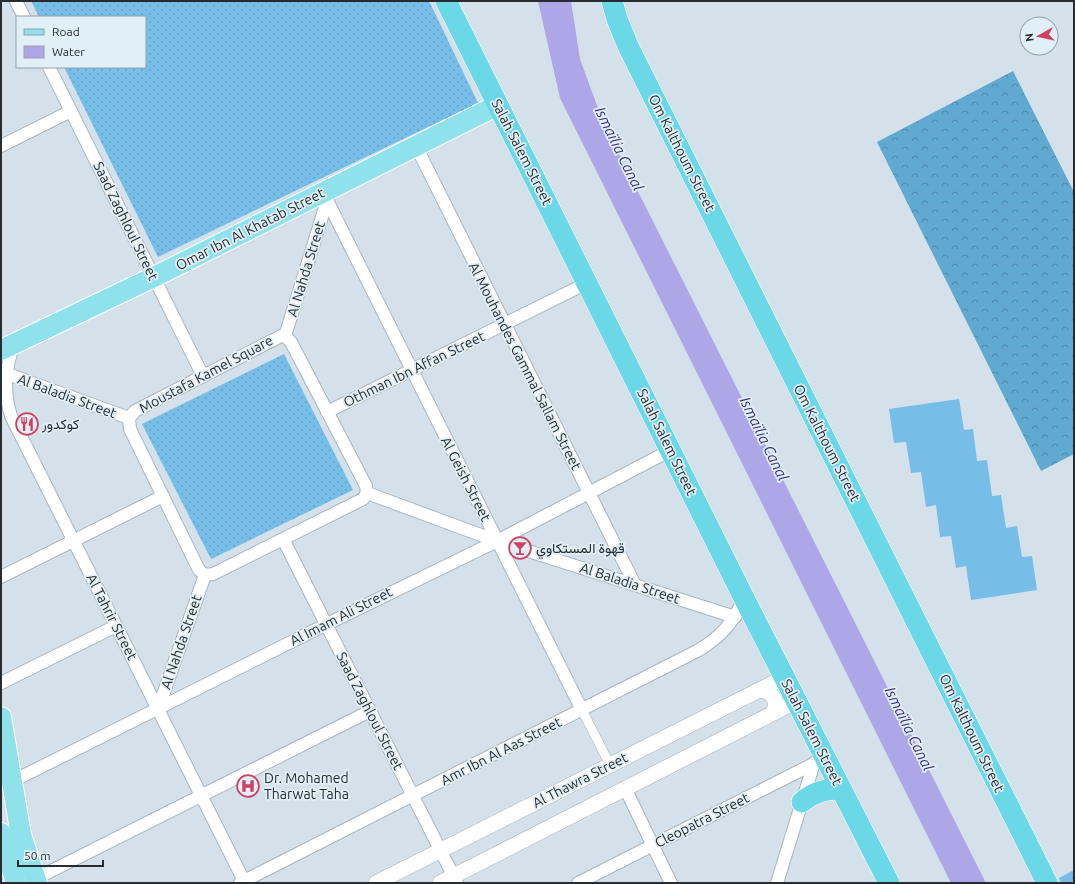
<svg xmlns="http://www.w3.org/2000/svg" width="1075" height="884" viewBox="0 0 1075 884" font-family="Ubuntu,Vazirmatn,sans-serif">
<style>
.grass{fill:url(#grass-dots)}
.forest{fill:url(#forest-crowns)}
.park{fill:url(#park-crowns)}
.garden{fill:#76bee7}
.water{fill:#ada6e7}
.lines{fill:none;stroke-linecap:round;stroke-linejoin:round}
.pedestrian-casing{stroke:#a8b5bd;stroke-width:10}
.minor-casing{stroke:#a8b5bd;stroke-width:14}
.tertiary-casing{stroke:#a8b5bd;stroke-width:16}
.primary-casing{stroke:#fff;stroke-width:22}
.trunk-casing{stroke:#fff;stroke-width:22}
.pedestrian{stroke:#fff;stroke-width:9}
.minor{stroke:#fff;stroke-width:12}
.tertiary{stroke:#fff;stroke-width:15}
.primary{stroke:#8fe2ec;stroke-width:20}
.trunk{stroke:#6ad8e6;stroke-width:21}
.labels{text-anchor:middle;stroke-width:3.5;stroke-linejoin:round;paint-order:stroke}
.street-label{font-size:14px;fill:#262c2f;stroke:#e1eff7}
.poi-label{font-size:14px;fill:#262c2f;stroke:#e1eff7;text-anchor:start}
.water-label{font-size:15px;font-style:italic;fill:#3d2c78;stroke:#e1eff7}
</style>
<defs>
<pattern id="grass-dots" width="8" height="8" patternUnits="userSpaceOnUse"><rect width="8" height="8" fill="#76bee7"/><path d="M2 2h.1M6 6h.1" fill="none" stroke="#66a3c6" stroke-width="1.8" stroke-linecap="round"/></pattern>
<pattern id="forest-crowns" width="20" height="18" patternUnits="userSpaceOnUse"><rect width="20" height="18" fill="#60a9d1"/><path d="M2 6a3 3 0 1 1 6 0M12 15a3 3 0 1 1 6 0" fill="none" stroke="#4f8aaa"/></pattern>
<pattern id="park-crowns" width="20" height="18" patternUnits="userSpaceOnUse"><rect width="20" height="18" fill="#76bee7"/><path d="M2 6a3 3 0 1 1 6 0M12 15a3 3 0 1 1 6 0" fill="none" stroke="#66a3c6"/></pattern>
</defs>
<rect width="100%" height="100%" fill="#d4e1ea"/>
<g class="grass">
<polygon points="31,1 429,1 478,103 158,257 64,67 145,67 145,17 39,17"/>
<polygon points="284,354 353,490 211,559 142,424"/>
</g>
<polygon class="forest" points="1013,71 1074,192 1074,454 1041,471 877,142"/>
<polygon class="park" points="1074,870 1074,883 1061,883 1059,878"/>
<polygon class="garden" points="959,399 964,430 973,429 977,461 987,460 992,496 1001,495 1006,528 1017,526 1022,557 1032,556 1037,590 971,600 966,566 956,568 951,536 940,537 936,505 926,507 921,472 911,473 906,442 894,443 889,409"/>
<polygon class="water" points="538,1 571,1 580,59 603,122 986,883 951,883 560,98"/>
<g class="lines">
<g class="pedestrian-casing">
<polyline id="pedestrian" points="582,710 610,765"/>
</g>
<g class="minor-casing">
<g id="minor">
<polyline points="16,1 24,17"/>
<polyline points="49,67 203,376"/>
<polyline points="1,146 71,111"/>
<polyline points="416,146 635,585"/>
<polyline points="323,192 582,710"/>
<polygon points="281,336 285,336 291,342 366,486 367,493 363,499 213,574 205,575 199,570 130,429 129,418 135,411"/>
<polyline points="285,336 327,201"/>
<path d="M14,344C5,369 3,390 11,416L245,883"/>
<polyline points="5,373 129,418"/>
<polyline points="327,412 587,283"/>
<polyline points="367,493 497,541 735,617"/>
<polyline points="283,539 457,883"/>
<polyline points="1,577 163,496"/>
<polyline points="1,683 116,626"/>
<polyline points="158,709 205,575"/>
<polyline points="11,782 327,624 497,541 671,450"/>
<polyline points="625,788 671,883"/>
<polyline points="35,879 370,711"/>
<path d="M240,883L697,651C720,638 734,622 744,598"/>
<polyline points="578,883 825,758"/>
<polyline points="777,883 814,763"/>
</g>
</g>
<g class="tertiary-casing">
<g id="tertiary">
<path d="M759,690C773,691 779,701 773,713"/>
<polyline points="376,883 785,677"/>
<polyline points="440,883 797,701"/>
</g>
</g>
<g class="primary-casing">
<g id="primary">
<polyline points="1,350 154,277 498,105"/>
<polyline points="1,717 21,835 37,883"/>
<polyline points="1,833 16,883"/>
</g>
</g>
<g class="trunk-casing">
<g id="trunk">
<polyline points="446,1 744,598 889,883"/>
<polyline points="612,1 617,19 628,46 1047,883"/>
<path d="M802,802C814,792 825,789 841,789"/>
</g>
</g>
<use href="#pedestrian" class="pedestrian"/>
<use href="#minor" class="minor"/>
<use href="#tertiary" class="tertiary"/>
<use href="#primary" class="primary"/>
<use href="#trunk" class="trunk"/>
</g>
<defs>
<g id="restaurant-ring" transform="scale(1.15)"><circle r="9.5" fill="#e1eff7" stroke="#d04061" stroke-width="1.5"/><path d="M-5-6h1v4h1v-4h1v4h1v-4h1v5L-1.5 .5V6h-2V.5L-5-1ZM5-6V6H3V1.5H1.5Q1.5-4 5-6Z" fill="#d04061"/></g>
<g id="bar-ring" transform="scale(1.15)"><circle r="9.5" fill="#e1eff7" stroke="#d04061" stroke-width="1.5"/><path d="M-6-5H6L.8 .8V4.5H3.5V6h-7V4.5H-.8V.8Z" fill="#d04061"/></g>
<g id="hospital-ring" transform="scale(1.15)"><circle r="9.5" fill="#e1eff7" stroke="#d04061" stroke-width="1.5"/><path d="M-5-5h3v3.5h4V-5h3V5h-3V1.5h-4V5h-3Z" fill="#d04061"/></g>
</defs>
<g fill-rule="evenodd">
<use href="#restaurant-ring" x="27" y="424"/>
<use href="#bar-ring" x="520" y="548"/>
<use href="#hospital-ring" x="248" y="786"/>
</g>
<g class="labels">
<g class="street-label">
<text transform="translate(522 152) rotate(63)" y="5">Salah Salem Street</text>
<text transform="translate(682 153) rotate(63)" y="5">Om Kalthoum Street</text>
<text transform="translate(126 221) rotate(64)" y="5">Saad Zaghloul Street</text>
<text transform="translate(250 229) rotate(-27)" y="5">Omar Ibn Al Khatab Street</text>
<text transform="translate(306 269) rotate(-73)" y="5">Al Nahda Street</text>
<text transform="translate(525 366) rotate(63)" y="5">Al Mouhandes Gammal Sallam Street</text>
<text transform="translate(414 369) rotate(-26)" y="5">Othman Ibn Affan Street</text>
<text transform="translate(206 374) rotate(-28)" y="5">Moustafa Kamel Square</text>
<text transform="translate(67 396) rotate(20)" y="5">Al Baladia Street</text>
<text transform="translate(667 442) rotate(64)" y="5">Salah Salem Street</text>
<text transform="translate(827 443) rotate(63)" y="5">Om Kalthoum Street</text>
<text transform="translate(466 479) rotate(63)" y="5">Al Geish Street</text>
<text transform="translate(630 583) rotate(18)" y="5">Al Baladia Street</text>
<text transform="translate(341 616) rotate(-27)" y="5">Al Imam Ali Street</text>
<text transform="translate(112 617) rotate(63)" y="5">Al Tahrir Street</text>
<text transform="translate(181 642) rotate(-71)" y="5">Al Nahda Street</text>
<text transform="translate(370 711) rotate(63)" y="5">Saad Zaghloul Street</text>
<text transform="translate(812 732) rotate(63)" y="5">Salah Salem Street</text>
<text transform="translate(972 733) rotate(64)" y="5">Om Kalthoum Street</text>
<text transform="translate(501 751) rotate(-27)" y="5">Amr Ibn Al Aas Street</text>
<text transform="translate(580 780) rotate(-27)" y="5">Al Thawra Street</text>
<text transform="translate(702 820) rotate(-27)" y="5">Cleopatra Street</text>
</g>
<g class="poi-label">
<text x="42" y="429">كوكدور</text>
<text x="536" y="553">قهوة المستكاوي</text>
<text x="264" y="783">Dr. Mohamed<tspan x="264" dy="16">Tharwat Taha</tspan></text>
</g>
<g class="water-label">
<text transform="translate(619 149) rotate(64)" y="5">Ismaïlia Canal</text>
<text transform="translate(764 439) rotate(64)" y="5">Ismaïlia Canal</text>
<text transform="translate(909 729) rotate(64)" y="5">Ismaïlia Canal</text>
</g>
</g>
<rect width="1075" height="884" fill="none" stroke="#262c2f" stroke-width="4"/>
<rect x="16" y="16" width="130" height="52" fill="#e1eff7" stroke="#96a1a7"/>
<rect x="24" y="29" width="20" height="6" fill="#8fe2ec" stroke="#96a1a7"/>
<text x="52" y="36" font-size="12" fill="#262c2f">Road</text>
<rect x="24" y="46" width="20" height="12" fill="#ada6e7" stroke="#96a1a7"/>
<text x="52" y="56" font-size="12" fill="#262c2f">Water</text>
<g transform="translate(1039 36) rotate(262)"><circle r="19" fill="#e1eff7" stroke="#96a1a7"/>
<path d="M0-3L7 15L0 10L-7 15Z" fill="#d04061"/>
<text y="-6" font-size="11" font-weight="bold" text-anchor="middle" fill="#262c2f">N</text>
</g>
<path d="M18 860v6h85v-6" fill="none" stroke="#262c2f" stroke-width="2"/>
<text x="24" y="860" font-size="12" fill="#262c2f" stroke="#e1eff7" stroke-width="3" paint-order="stroke">50 m</text>
</svg>
